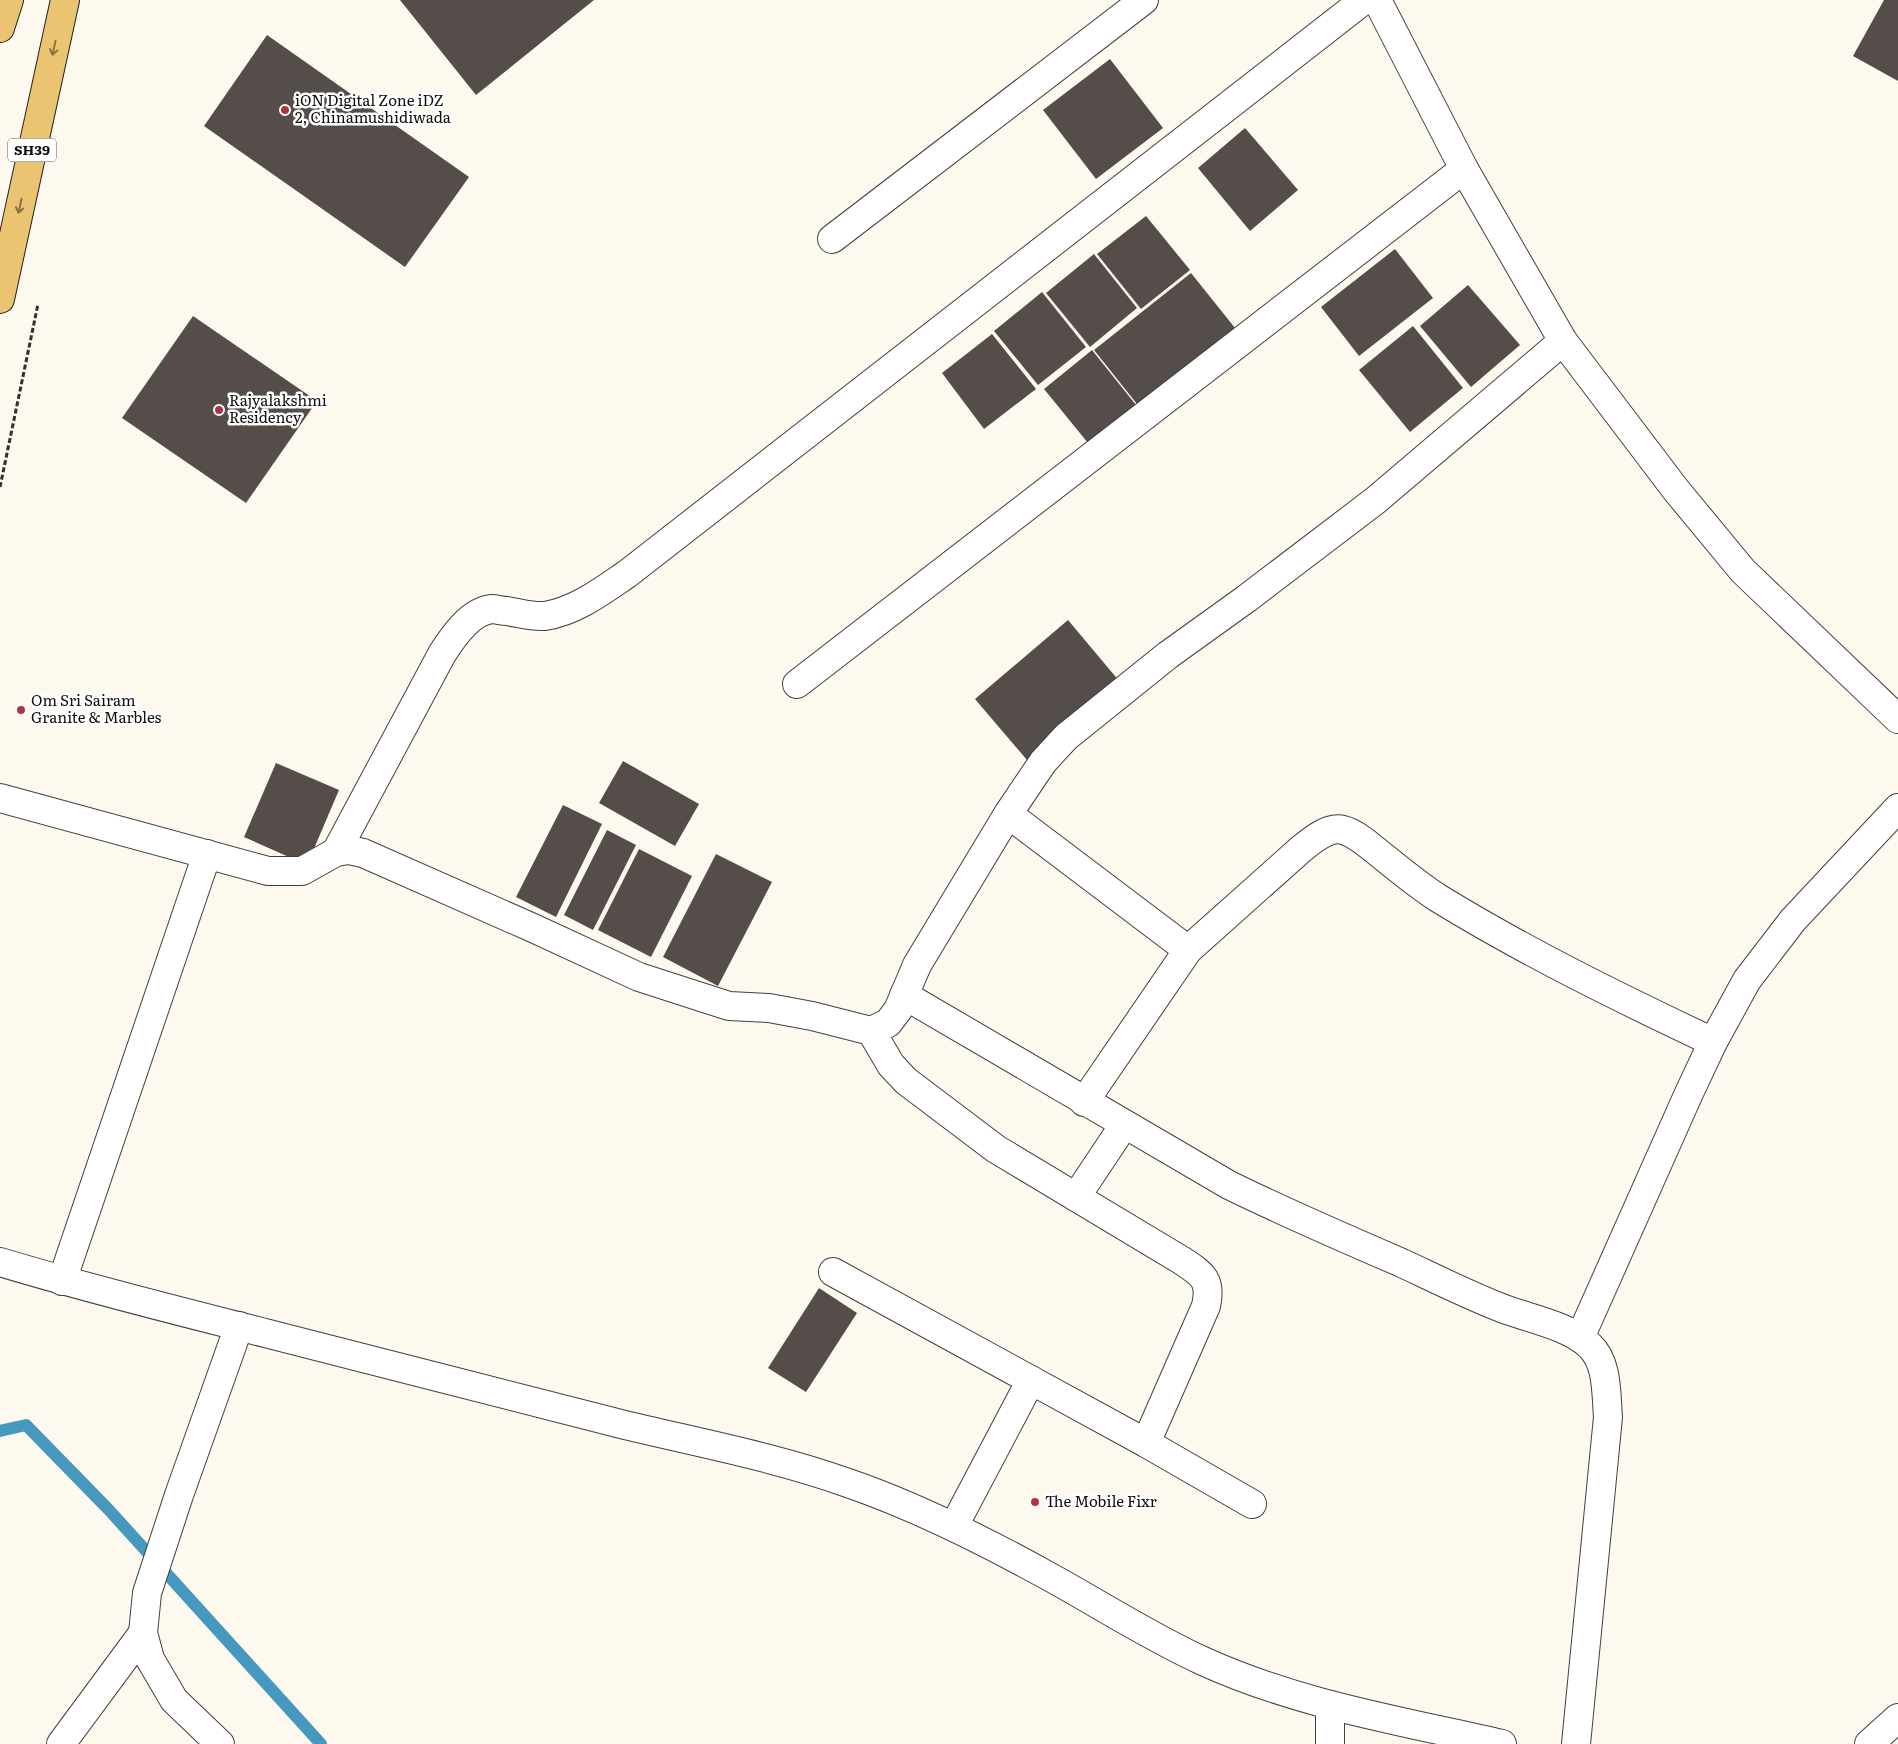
<svg xmlns="http://www.w3.org/2000/svg" width="1898" height="1744" viewBox="0 0 1898 1744" font-family="Literata,serif">
<style>
.lines{fill:none;stroke-linecap:round;stroke-linejoin:round}
.stream{stroke:#4698bf;stroke-width:12}
.building{fill:#544d4a}
.minor-casing{stroke:#404040;stroke-width:30}
.major-casing{stroke:#1e1e1e;stroke-width:30}
.path{stroke:#2f2f2f;stroke-width:3;stroke-dasharray:5 2.5;stroke-linecap:butt}
.minor{stroke:#fff;stroke-width:28}
.major{stroke:#eac471;stroke-width:28}
.oneway{stroke:#877244}
.poi-dot{fill:#ae3342;stroke:#fff;stroke-width:2}
.labels{text-anchor:middle;stroke-width:5;stroke-linejoin:round;paint-order:stroke}
.shield{fill:#fff;stroke:#565656;stroke-width:1}
.shield-label{font-size:14px;font-weight:bold;fill:#0d0d0d}
.poi-label{font-size:15px;fill:#0d0d0d;stroke:#fff;text-anchor:start}
</style>
<rect width="100%" height="100%" fill="#fdf9ee"/>
<g class="lines">
<polyline class="stream" points="0,1431 26,1425 109,1510 321,1744"/>
</g>
<g class="building">
<polygon points="400,0 594,0 476,95"/>
<polygon points="1884,0 1898,0 1898,81 1853,56"/>
<polygon points="267,35 469,177 405,267 204,126"/>
<polygon points="1110,59 1163,128 1096,179 1043,110"/>
<polygon points="1245,128 1298,190 1250,231 1198,168"/>
<polygon points="1146,216 1190,270 1141,309 1097,254"/>
<polygon points="1395,249 1433,298 1359,356 1321,307"/>
<polygon points="1094,254 1137,308 1090,347 1046,293"/>
<polygon points="1191,273 1235,328 1137,404 1094,350"/>
<polygon points="1468,285 1520,345 1471,387 1420,326"/>
<polygon points="1042,292 1086,347 1038,385 994,331"/>
<polygon points="193,316 317,401 246,503 122,418"/>
<polygon points="1413,326 1463,388 1410,432 1359,370"/>
<polygon points="992,334 1036,389 984,429 942,373"/>
<polygon points="1092,350 1136,405 1088,443 1044,389"/>
<polygon points="1068,620 1120,682 1027,760 975,699"/>
<polygon points="623,761 699,804 675,846 599,803"/>
<polygon points="276,763 339,790 307,865 244,837"/>
<polygon points="563,805 602,824 556,917 516,897"/>
<polygon points="607,830 636,845 593,930 564,915"/>
<polygon points="639,849 692,876 651,957 598,930"/>
<polygon points="716,854 772,882 718,986 663,957"/>
<polygon points="819,1288 857,1313 806,1392 768,1368"/>
</g>
<g class="lines">
<g class="minor-casing">
<g id="minor">
<polyline points="1377,0 1464,169 1563,341 1676,490 1743,571 1898,719"/>
<polyline points="832,239 1144,0"/>
<polyline points="797,684 1464,169"/>
<polyline points="0,798 268,871 302,871 336,852 349,850 363,853 533,928 639,977 729,1006 769,1008 812,1016 871,1031 888,1023 898,1010 917,965 1008,814 1043,762 1066,737 1168,655 1246,599 1376,500 1563,341"/>
<polyline points="1008,814 1188,950"/>
<path d="M336,852L442,654C452,638 470,611 492,609C496,609 502,611 507,611C520,613 532,617 545,616C576,611 602,591 627,574L1364,0"/>
<path d="M904,995L1229,1185C1286,1213 1344,1238 1402,1263C1434,1278 1466,1294 1499,1307C1526,1318 1569,1325 1590,1346C1608,1363 1606,1394 1608,1417L1576,1744"/>
<path d="M871,1031L891,1065L906,1081L996,1149L1181,1260C1202,1274 1212,1279 1206,1306L1146,1443"/>
<path d="M1084,1102L1188,950L1300,850C1311,841 1328,826 1343,830C1355,833 1366,843 1375,850C1395,866 1416,884 1438,898C1526,952 1620,998 1713,1042"/>
<polyline points="1076,1197 1124,1125"/>
<path d="M0,1262C89,1289 179,1311 269,1334C385,1364 501,1393 617,1423C694,1442 772,1456 848,1483C918,1507 985,1541 1050,1577C1101,1605 1150,1637 1203,1661C1297,1704 1402,1721 1502,1744"/>
<polyline points="833,1272 1146,1443 1252,1504"/>
<polyline points="62,1281 207,854"/>
<polyline points="1580,1338 1689,1093 1713,1042 1747,980 1793,920 1898,808"/>
<polyline points="954,1526 1031,1380"/>
<polyline points="61,1744 143,1633"/>
<polyline points="220,1744 174,1700 150,1659 143,1633 147,1593 179,1495 239,1326"/>
<polyline points="1330,1744 1330,1705"/>
<polyline points="1869,1744 1898,1718"/>
</g>
</g>
<g class="major-casing">
<g id="major">
<polyline points="0,28 9,0"/>
<polyline points="0,299 65,0"/>
</g>
</g>
<polyline class="path" points="0,487 38,304"/>
<use href="#minor" class="minor"/>
<use href="#major" class="major"/>
</g>
<defs><path id="oneway-shaft" d="M-6 0H5M1.5-3L5.5 0L1.5 3" fill="none" stroke-width="1.6" stroke-linecap="round" stroke-linejoin="round" transform="scale(1.25)"/></defs>
<g class="oneway">
<use href="#oneway-shaft" transform="translate(54 48) rotate(102)"/>
<use href="#oneway-shaft" transform="translate(20 206) rotate(102)"/>
</g>
<g class="poi-dot">
<circle cx="285" cy="110" r="5"/>
<circle cx="219" cy="410" r="5"/>
<circle cx="21" cy="710" r="5"/>
<circle cx="1035" cy="1502" r="5"/>
</g>
<g class="labels">
<rect class="shield" x="8" y="138.5" width="48" height="23" rx="4"/>
<g class="shield-label">
<text x="32" y="155">SH39</text>
</g>
<g class="poi-label">
<text x="295" y="106">iON Digital Zone iDZ<tspan x="295" dy="17">2, Chinamushidiwada</tspan></text>
<text x="229" y="406">Rajyalakshmi<tspan x="229" dy="17">Residency</tspan></text>
<text x="31" y="706">Om Sri Sairam<tspan x="31" dy="17">Granite &amp; Marbles</tspan></text>
<text x="1045" y="1507">The Mobile Fixr</text>
</g>
</g>
</svg>
